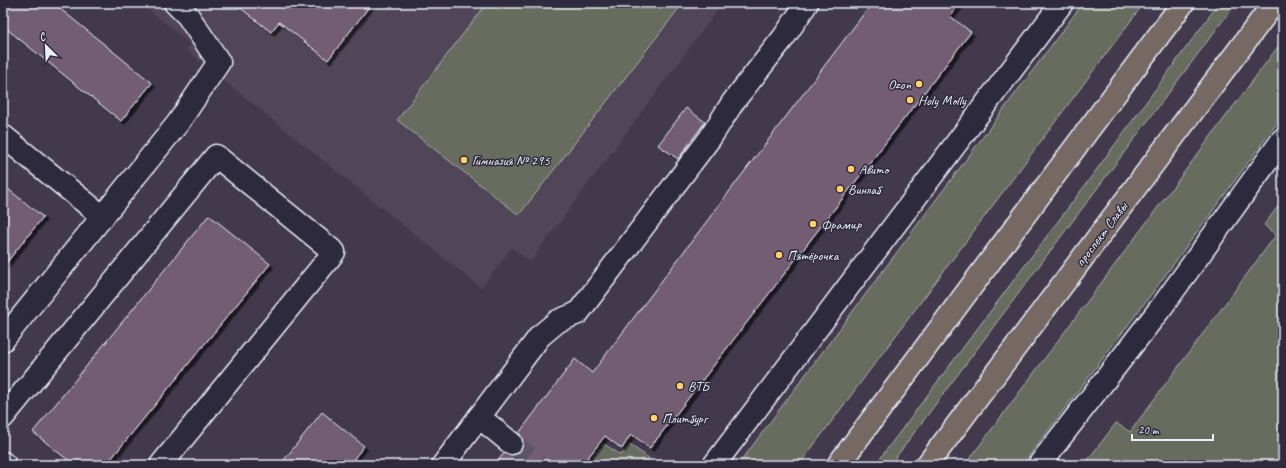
<svg xmlns="http://www.w3.org/2000/svg" width="1286" height="468" viewBox="0 0 1286 468" font-family="Caveat,sans-serif">
<style>
.built{fill:#514458}
.green{fill:#676c5f;stroke:#a8aeac}
.building{fill:#735d73;stroke:#e8f1f8;filter:url(#shadow)}
.lines{fill:none;stroke-linecap:round;stroke-linejoin:round}
.minor-tunnel{stroke:#5c5567;stroke-width:22;stroke-dasharray:22 11;stroke-linecap:butt}
.minor-casing{stroke:#e8f1f8;stroke-width:25}
.major-casing{stroke:#e8f1f8;stroke-width:25}
.minor{stroke:#2f2a3d;stroke-width:22}
.major{stroke:#766964;stroke-width:22}
.poi-dot{fill:#ffd166;stroke:#2f2a3d;stroke-width:1.5}
.labels{text-anchor:middle;stroke-width:3;stroke-linejoin:round;paint-order:stroke}
.poi-label{font-size:14px;fill:#e8f1f8;stroke:#2f2a3d;text-anchor:start}
.street-label{font-size:14px;fill:#e8f1f8;stroke:#2f2a3d}
</style>
<defs>
<filter id="shadow"><feDropShadow dx="3.5" dy="3.5" stdDeviation="0" flood-color="#0009"/></filter>
</defs>
<rect width="100%" height="100%" fill="#43394d"/>
<filter id="ink" filterUnits="userSpaceOnUse"><feTurbulence type="fractalNoise" baseFrequency=".025" numOctaves="2"/><feDisplacementMap in="SourceGraphic" scale="8" xChannelSelector="R" yChannelSelector="G"/><feConvolveMatrix kernelMatrix="1 2 1 2 8 2 1 2 1" color-interpolation-filters="sRGB"/></filter>
<g filter="url(#ink)">
<polygon class="built" points="140,3 723,3 530,262 512,248 481,288 186,50 191,44"/>
<g class="green">
<polygon points="487,3 683,3 519,215 397,120"/>
<polygon points="1083,3 1144,3 799,465 738,465"/>
<polygon points="1219,3 1236,3 890,465 875,465 1083,188"/>
<polygon points="1283,40 1283,115 1150,296 1022,465 965,465"/>
<polygon points="1283,200 1283,465 1084,465 1116,423 1130,432 1276,235 1264,225"/>
<polygon points="604,444 621,455 630,445 649,458 644,465 586,465"/>
</g>
<g class="building">
<polygon points="3,3 53,3 152,83 121,121 3,26"/>
<polygon points="234,3 372,3 328,60 279,22 271,32"/>
<polygon points="872,3 961,3 950,16 971,32 650,448 631,434 622,449 605,436 582,465 495,465 504,453 509,455 515,455 521,451 523,445 523,439 519,433 575,359 592,373"/>
<polygon points="686,108 705,122 678,159 658,145"/>
<polygon points="3,185 43,217 3,267"/>
<polygon points="209,215 270,264 106,465 74,465 33,432"/>
<polygon points="322,412 364,446 349,465 280,465"/>
</g>
<g class="lines">
<polyline class="minor-tunnel" points="511,443 538,465"/>
<g class="minor-casing">
<g id="minor">
<polyline points="3,136 103,217"/>
<polyline points="3,340 178,123 219,62 188,16 175,3"/>
<polyline points="3,417 216,156 334,252 161,465"/>
<polyline points="479,417 511,443"/>
<polyline points="3,463 5,465"/>
<polyline points="443,465 540,336 558,321 578,313 710,138 733,102 784,37 807,3"/>
<polyline points="714,465 1062,3"/>
<polyline points="1039,465 1163,305 1283,139"/>
</g>
</g>
<g class="major-casing">
<g id="major">
<polyline points="838,465 1183,3"/>
<polyline points="927,465 1274,3"/>
</g>
</g>
<use href="#minor" class="minor"/>
<use href="#major" class="major"/>
</g>
</g>
<g class="poi-dot">
<circle cx="919" cy="84" r="4"/>
<circle cx="910" cy="100" r="4"/>
<circle cx="464" cy="160" r="4"/>
<circle cx="851" cy="169" r="4"/>
<circle cx="840" cy="189" r="4"/>
<circle cx="813" cy="224" r="4"/>
<circle cx="779" cy="255" r="4"/>
<circle cx="680" cy="386" r="4"/>
<circle cx="654" cy="418" r="4"/>
</g>
<g class="labels">
<g class="poi-label">
<text x="911" y="89" text-anchor="end">Ozon</text>
<text x="918" y="105">Holy Molly</text>
<text x="472" y="165">Гимназия № 295</text>
<text x="859" y="174">Авито</text>
<text x="848" y="194">Винлаб</text>
<text x="821" y="229">Фрамир</text>
<text x="787" y="260">Пятёрочка</text>
<text x="688" y="391">ВТБ</text>
<text x="662" y="423">Плитбург</text>
</g>
<g class="street-label">
<text transform="translate(1101 234) rotate(-53)" y="5">проспект Славы</text>
</g>
</g>
<rect width="1286" height="468" fill="none" stroke="#2f2a3d" stroke-width="16"/>
<rect x="8" y="8" width="1270" height="452" fill="none" stroke="#e8f1f8" stroke-width="1.5" filter="url(#ink)"/>
<g transform="translate(46 46) rotate(336)" stroke="#2f2a3d" stroke-width="3" paint-order="stroke">
<path d="M0-3L7 15L0 10L-7 15Z" fill="#e8f1f8"/>
<text y="-6" font-size="11" font-weight="bold" text-anchor="middle" fill="#e8f1f8">С</text>
</g>
<path d="M1132 434v6h81v-6" fill="none" stroke="#e8f1f8" stroke-width="2"/>
<text x="1138" y="434" font-size="12" fill="#e8f1f8" stroke="#2f2a3d" stroke-width="3" paint-order="stroke">20 m</text>
</svg>
